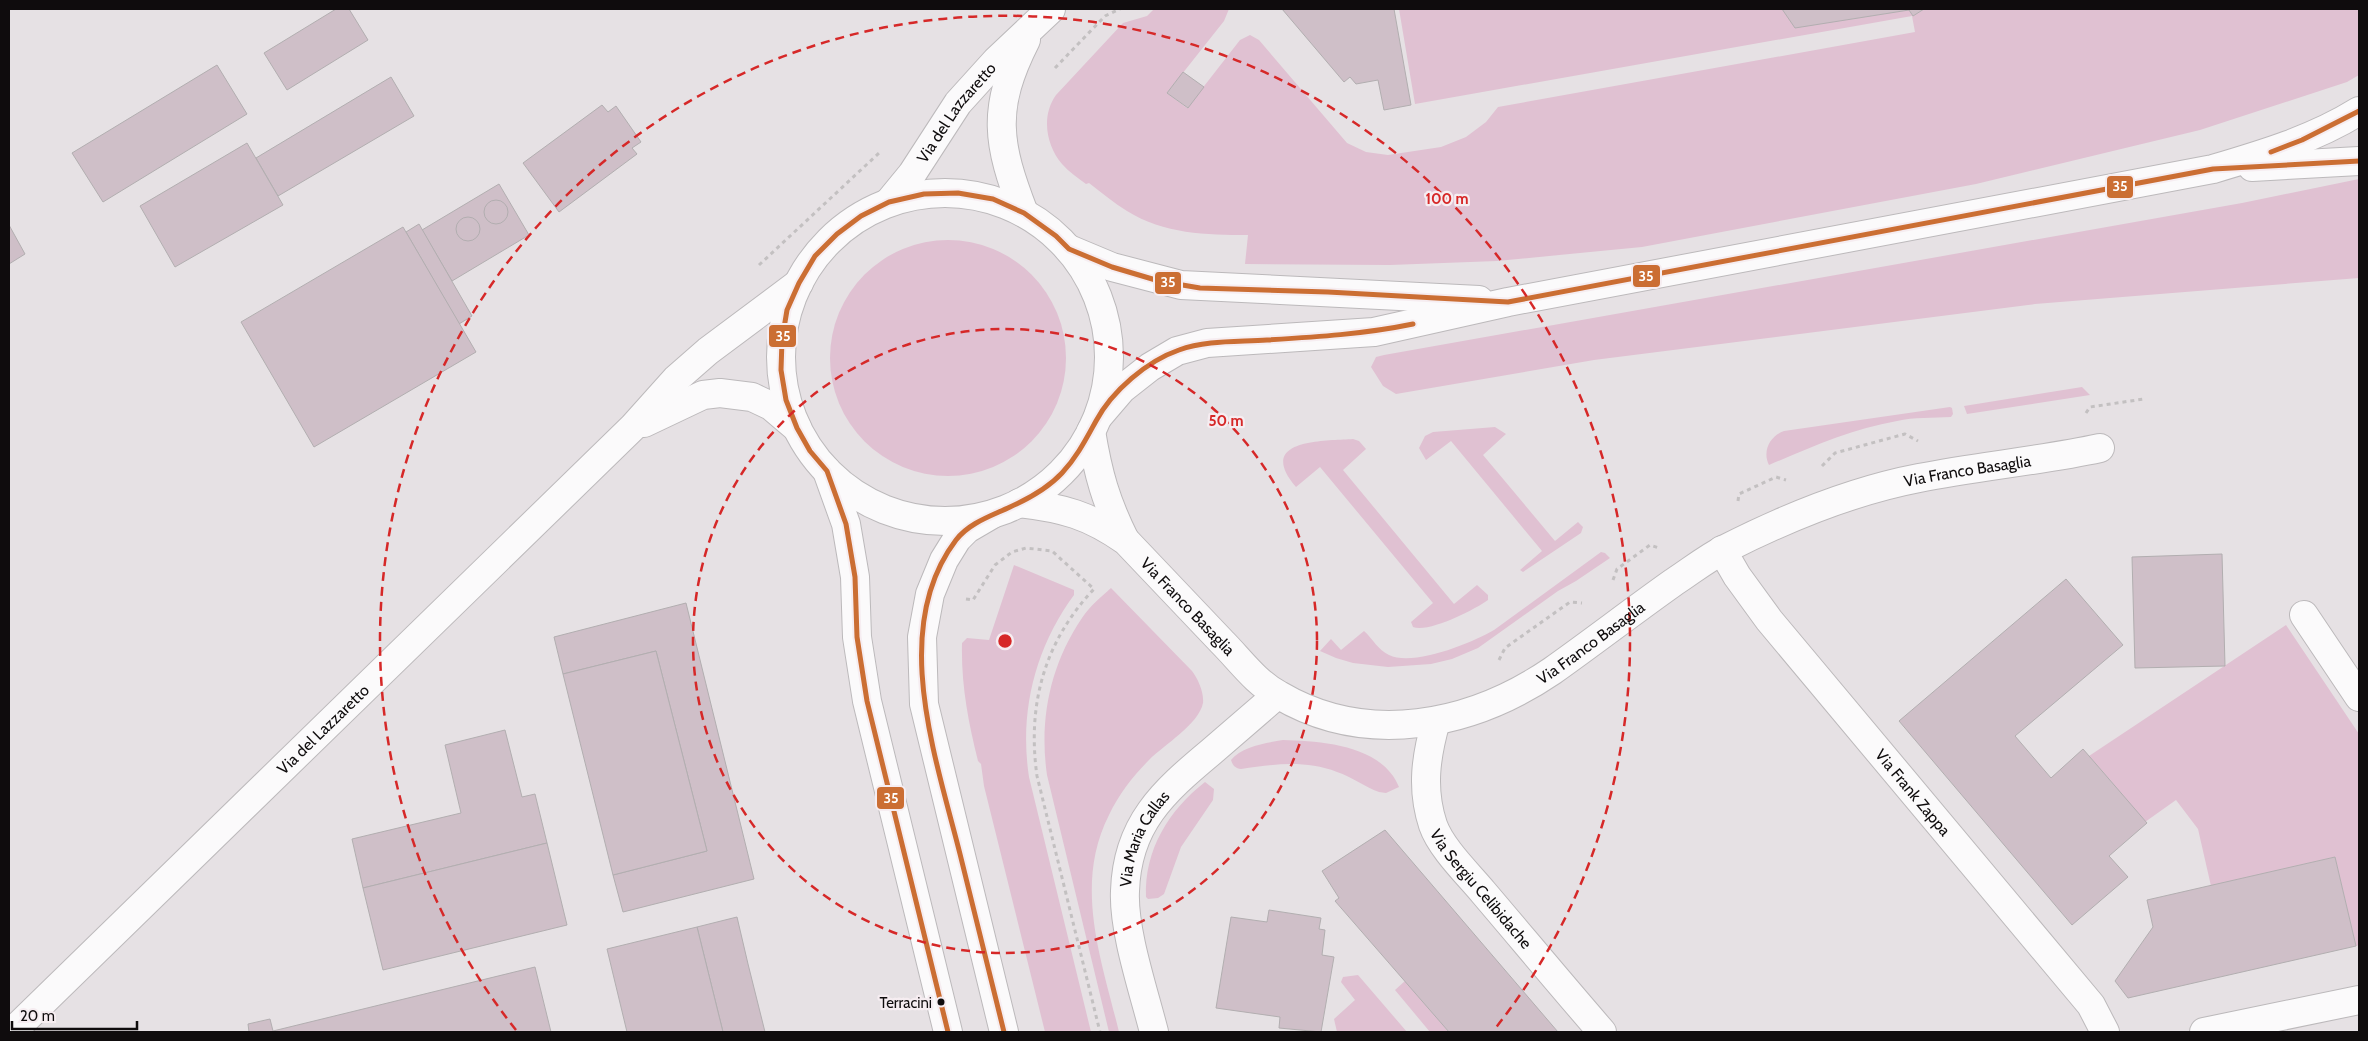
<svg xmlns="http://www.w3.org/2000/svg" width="2368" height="1041" viewBox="0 0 2368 1041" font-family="Cabin,sans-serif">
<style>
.green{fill:#e0c1d2}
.building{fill:#cfbfc8;stroke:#b2aeb0}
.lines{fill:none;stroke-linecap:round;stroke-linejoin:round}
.street-casing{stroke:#bcb9bb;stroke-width:30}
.secondary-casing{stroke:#bcb9bb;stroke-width:30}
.primary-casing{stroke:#bcb9bb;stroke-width:30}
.path{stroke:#c3c0c1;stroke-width:3;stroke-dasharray:4 4;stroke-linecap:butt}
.street{stroke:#fbfafb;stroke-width:28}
.secondary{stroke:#fbfafb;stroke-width:28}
.primary{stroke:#fbfafb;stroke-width:28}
.bus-1-casing{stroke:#f6edf1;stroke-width:9}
.bus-1{stroke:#cb6e33;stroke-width:5}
.ring{fill:none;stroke:#d62828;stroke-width:2.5;stroke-dasharray:9 6}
.bus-dot{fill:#0f0c0d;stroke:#f6edf1;stroke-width:2}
.labels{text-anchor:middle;stroke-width:4.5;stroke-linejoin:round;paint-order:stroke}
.bus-label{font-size:15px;fill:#0f0c0d;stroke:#f6edf1;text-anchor:end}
.street-label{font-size:16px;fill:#0f0c0d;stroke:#f6edf1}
.centre{fill:#d62828;stroke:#f6edf1;stroke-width:2.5}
.ring-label{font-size:15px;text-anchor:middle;font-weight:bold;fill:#d62828;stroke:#f6edf1;stroke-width:4.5;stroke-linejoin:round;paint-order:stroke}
.line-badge{stroke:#f6edf1;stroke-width:2}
.badge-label{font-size:14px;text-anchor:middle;font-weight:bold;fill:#fff}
</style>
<rect width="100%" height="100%" fill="#e6e1e4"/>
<g class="green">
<path d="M1154,9H1229L1224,21L1167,93L1187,108L1240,40L1250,35L1259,40L1347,143L1366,152L1388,155L1441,147L1466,137L1486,122L1498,107L1915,32L1912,16L1415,104L1399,9H1782L1795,27L1909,10L1913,16L1924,9H2359V75L2347,82L2200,130L1976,184L1642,247L1497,261L1390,265L1245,264L1248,235C1206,235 1164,234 1127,211C1114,203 1102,193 1089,183L1086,184C1078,178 1069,172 1062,164C1046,145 1041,116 1056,95L1123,23L1147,16Z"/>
<polygon points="2359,179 2359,278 2035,304 1594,360 1396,394 1383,386 1371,367 1376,357 1384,355 2242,203"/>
<circle cx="948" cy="358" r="118"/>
<polygon points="2082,387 2090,395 1967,414 1964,406"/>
<path d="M1950,407L1952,408L1953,414L1951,417C1933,418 1914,417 1897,421C1852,429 1811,447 1769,465C1762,451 1770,436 1784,431Z"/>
<polygon points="1495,427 1506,434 1483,455 1555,541 1578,522 1583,527 1581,533 1523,572 1520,570 1542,551 1451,441 1426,460 1419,448 1425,436 1433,432"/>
<path d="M1353,439L1359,441L1366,449L1343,470L1454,604L1477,585L1488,595V600C1474,610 1429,633 1413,627L1411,622L1433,603L1320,467L1296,487C1255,439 1323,441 1353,439Z"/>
<path d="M1601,552L1605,553L1610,558L1576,581L1558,591L1478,648L1452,659L1431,664L1388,667L1353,663L1336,658L1320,651L1331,639L1341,650L1364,631C1373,639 1378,650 1389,655C1413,667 1472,643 1494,630Z"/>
<path d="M1014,565L1074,590V595C1035,648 1019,712 1029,777L1091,1032H1045L984,786L981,764L978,761C968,721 961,684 962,643L967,638L989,640Z"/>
<path d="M1111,588L1192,671C1198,679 1204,692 1203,703C1199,724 1164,745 1149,760C1133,776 1119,794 1109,815C1073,886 1102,961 1119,1032H1109L1047,775C1039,720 1050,665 1082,618C1089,607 1101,597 1111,588Z"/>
<polygon points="2286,625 2359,734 2359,945 2356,946 2335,857 2211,886 2198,829 2176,800 2145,822 2089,756"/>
<path d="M1283,740C1322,741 1382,745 1399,787L1386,793L1379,792C1365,787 1352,777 1337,772C1305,760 1275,764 1241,769C1235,768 1233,766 1231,760C1242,746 1266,743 1283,740Z"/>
<path d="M1205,782L1214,789L1213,800L1181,847L1164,894L1158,898L1148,899L1146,897C1144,850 1169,810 1205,782Z"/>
<polygon points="1358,975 1407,1032 1337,1032 1334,1019 1355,1000 1341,982 1343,977"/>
<polygon points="1405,981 1449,1032 1430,1032 1395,990"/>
</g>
<g class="building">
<polygon points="336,9 349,9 368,40 287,90 264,53"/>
<polygon points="1282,9 1394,9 1411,105 1384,110 1378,80 1356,84 1350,77 1344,82"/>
<polygon points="1782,9 1924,9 1913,16 1909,10 1795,28"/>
<polygon points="217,65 247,114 103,202 72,153"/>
<polygon points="1183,72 1204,87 1188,108 1167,93"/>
<polygon points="391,77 414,116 278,196 256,158"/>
<polygon points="602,105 608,112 616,106 641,142 632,148 637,154 559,212 523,163"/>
<polygon points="247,143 283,205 175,267 140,206"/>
<polygon points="499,184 529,235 452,281 422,230"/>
<circle cx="496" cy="212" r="12"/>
<circle cx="468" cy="229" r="12"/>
<polygon points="419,224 472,316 459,324 406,232"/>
<polygon points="9,225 25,254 9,264"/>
<polygon points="403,227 476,352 314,447 241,322"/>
<polygon points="2222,554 2225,666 2135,668 2132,557"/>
<polygon points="2066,579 2123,645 2015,736 2051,778 2083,749 2147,823 2109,856 2128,877 2072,925 1899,721"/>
<polygon points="686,603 754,879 623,912 613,875 707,851 656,651 563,674 554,637"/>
<polygon points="656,651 707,851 613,875 563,674"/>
<polygon points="505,730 522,797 535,794 547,843 363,888 352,839 461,813 445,745"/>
<polygon points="1385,830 1558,1032 1449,1032 1335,901 1339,898 1322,871"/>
<polygon points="547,843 567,925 383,970 363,888"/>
<polygon points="2335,857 2356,946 2128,998 2115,981 2153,927 2147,900"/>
<polygon points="1269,910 1321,918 1319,929 1325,930 1322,955 1334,957 1321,1032 1279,1028 1280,1017 1216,1008 1231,917 1267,922"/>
<polygon points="737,917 748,964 765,1032 723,1032 697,927"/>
<polygon points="697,927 723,1032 627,1032 607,949"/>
<polygon points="535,967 551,1032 249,1032 248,1024 270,1019 273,1031"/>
</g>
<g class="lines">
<g class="street-casing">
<g id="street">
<polyline points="644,423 703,395 720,393 752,397 771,406 797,428"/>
<path d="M1091,431C1098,474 1106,502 1125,540"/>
<path id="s1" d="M1019,503C1063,508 1089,515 1126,541C1158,575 1190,608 1222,642C1240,660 1256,683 1279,695C1367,747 1471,726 1552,671C1593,642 1633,611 1674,582C1691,571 1707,558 1725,549C1786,518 1851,491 1919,478C1979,466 2040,461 2100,448"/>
<path id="s2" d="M1722,550L1737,576L1769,620L2091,1005L2105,1032"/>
<polyline points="2304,615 2359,697"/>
<path id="s3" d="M1436,721C1426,756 1421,789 1433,825C1441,848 1468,874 1483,892C1523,939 1562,986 1602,1032"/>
<path id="s4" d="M12,1032L633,427L676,379L708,351L799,283"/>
<path id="s5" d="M1154,1032C1144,992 1123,931 1125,891C1127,824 1163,792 1211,752C1233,733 1255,714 1277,695"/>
<polyline points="2204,1032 2359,1000"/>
</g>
</g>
<g class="secondary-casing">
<g id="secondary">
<path id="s6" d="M889,202L912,174L958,103L996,61L1051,9"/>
<path d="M1024,213C997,143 991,109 1026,40"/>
<polyline points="827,471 846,524 855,577 857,637 867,701 948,1032"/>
<polyline points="991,515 967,529 957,539 944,560 930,594 922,637 924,704 1004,1032"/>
</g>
</g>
<g class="primary-casing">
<g id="primary">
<polyline points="2252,167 2359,161"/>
<circle cx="945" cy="357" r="164"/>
<polyline points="1069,249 1112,267 1181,285 1479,300"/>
<path d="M1098,417L1122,389L1150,367L1177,351L1207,343L1374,332L1508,302L2213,169C2264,154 2314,139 2359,111"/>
</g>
</g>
<g class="path">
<polyline points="1055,68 1105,16 1120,9"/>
<polyline points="759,265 879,153"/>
<polyline points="2086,413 2090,407 2144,399"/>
<polyline points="1822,466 1835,453 1905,434 1918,441"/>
<polyline points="1738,501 1739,494 1776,477 1786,480"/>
<polyline points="1613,580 1617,569 1650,545 1659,548"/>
<path d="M966,599L973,600L995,565L1012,552L1026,548L1052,551L1094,589C1044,642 1027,705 1037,776L1100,1032"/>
<polyline points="1499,660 1505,648 1570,602 1582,603"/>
</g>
<use href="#street" class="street"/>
<use href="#secondary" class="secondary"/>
<use href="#primary" class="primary"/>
<g class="bus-1-casing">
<g id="bus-1">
<polyline points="2271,152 2302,140 2359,111"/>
<polyline points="948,1032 867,701 857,637 855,577 846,524 827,471 810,451 797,428 786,400 781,370 782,340 787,310 799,283 815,256 837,234 861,216 889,202 924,194 958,193 993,199 1024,213 1056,236 1069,249 1112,267 1159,281 1200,288 1328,292 1508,302 2213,169 2359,161"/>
<path d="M1004,1032C989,973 975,913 960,854C936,758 889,628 956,540C969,523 991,516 1010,507C1028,499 1048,488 1062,473C1077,457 1086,439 1096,421C1112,391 1147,361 1179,350C1206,340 1238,342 1267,340C1316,337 1365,334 1413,324"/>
</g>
</g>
<use href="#bus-1" class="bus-1"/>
</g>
<g class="ring">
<circle cx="1005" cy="641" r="312"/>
<path d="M516 1030A625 625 0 1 1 1494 1030"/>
</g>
<circle class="bus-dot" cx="941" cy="1002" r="4.5"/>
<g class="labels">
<g class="bus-label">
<text x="932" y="1008">Terracini</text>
</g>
<g class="street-label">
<text dy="6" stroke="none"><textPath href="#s6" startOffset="112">Via del Lazzaretto</textPath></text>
<text dy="6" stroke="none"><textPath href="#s1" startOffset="1090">Via Franco Basaglia</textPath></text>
<text dy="6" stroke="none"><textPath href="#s1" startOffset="205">Via Franco Basaglia</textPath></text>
<text dy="6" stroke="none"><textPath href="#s1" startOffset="670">Via Franco Basaglia</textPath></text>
<text dy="6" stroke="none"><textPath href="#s4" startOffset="434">Via del Lazzaretto</textPath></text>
<text dy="6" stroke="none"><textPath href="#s2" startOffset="309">Via Frank Zappa</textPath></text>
<text dy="6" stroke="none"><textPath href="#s5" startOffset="201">Via Maria Callas</textPath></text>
<text dy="6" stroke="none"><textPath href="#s3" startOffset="186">Via Sergiu Celibidache</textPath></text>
</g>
</g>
<circle cx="1005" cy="641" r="8" class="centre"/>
<g class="ring-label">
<text x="1447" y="204">100 m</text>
<text x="1226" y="426">50 m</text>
</g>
<g class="line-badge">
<rect x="2106" y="175" width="28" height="24" rx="5" fill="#cb6e33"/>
<rect x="1632" y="264" width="29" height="24" rx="5" fill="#cb6e33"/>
<rect x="1154" y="271" width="28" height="24" rx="5" fill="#cb6e33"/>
<rect x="768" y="324" width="29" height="24" rx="5" fill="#cb6e33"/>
<rect x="876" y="786" width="29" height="24" rx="5" fill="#cb6e33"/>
</g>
<g class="badge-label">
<text x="2120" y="191">35</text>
<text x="1646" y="281">35</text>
<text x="1168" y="287">35</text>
<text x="783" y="341">35</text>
<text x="891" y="803">35</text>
</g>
<rect width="2368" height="1041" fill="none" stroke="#0f0c0d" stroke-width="20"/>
<path d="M12 1021v8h125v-8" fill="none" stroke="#0f0c0d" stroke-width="2.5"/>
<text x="20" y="1021" font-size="15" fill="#0f0c0d" stroke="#f6edf1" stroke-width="4" paint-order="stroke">20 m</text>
</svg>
